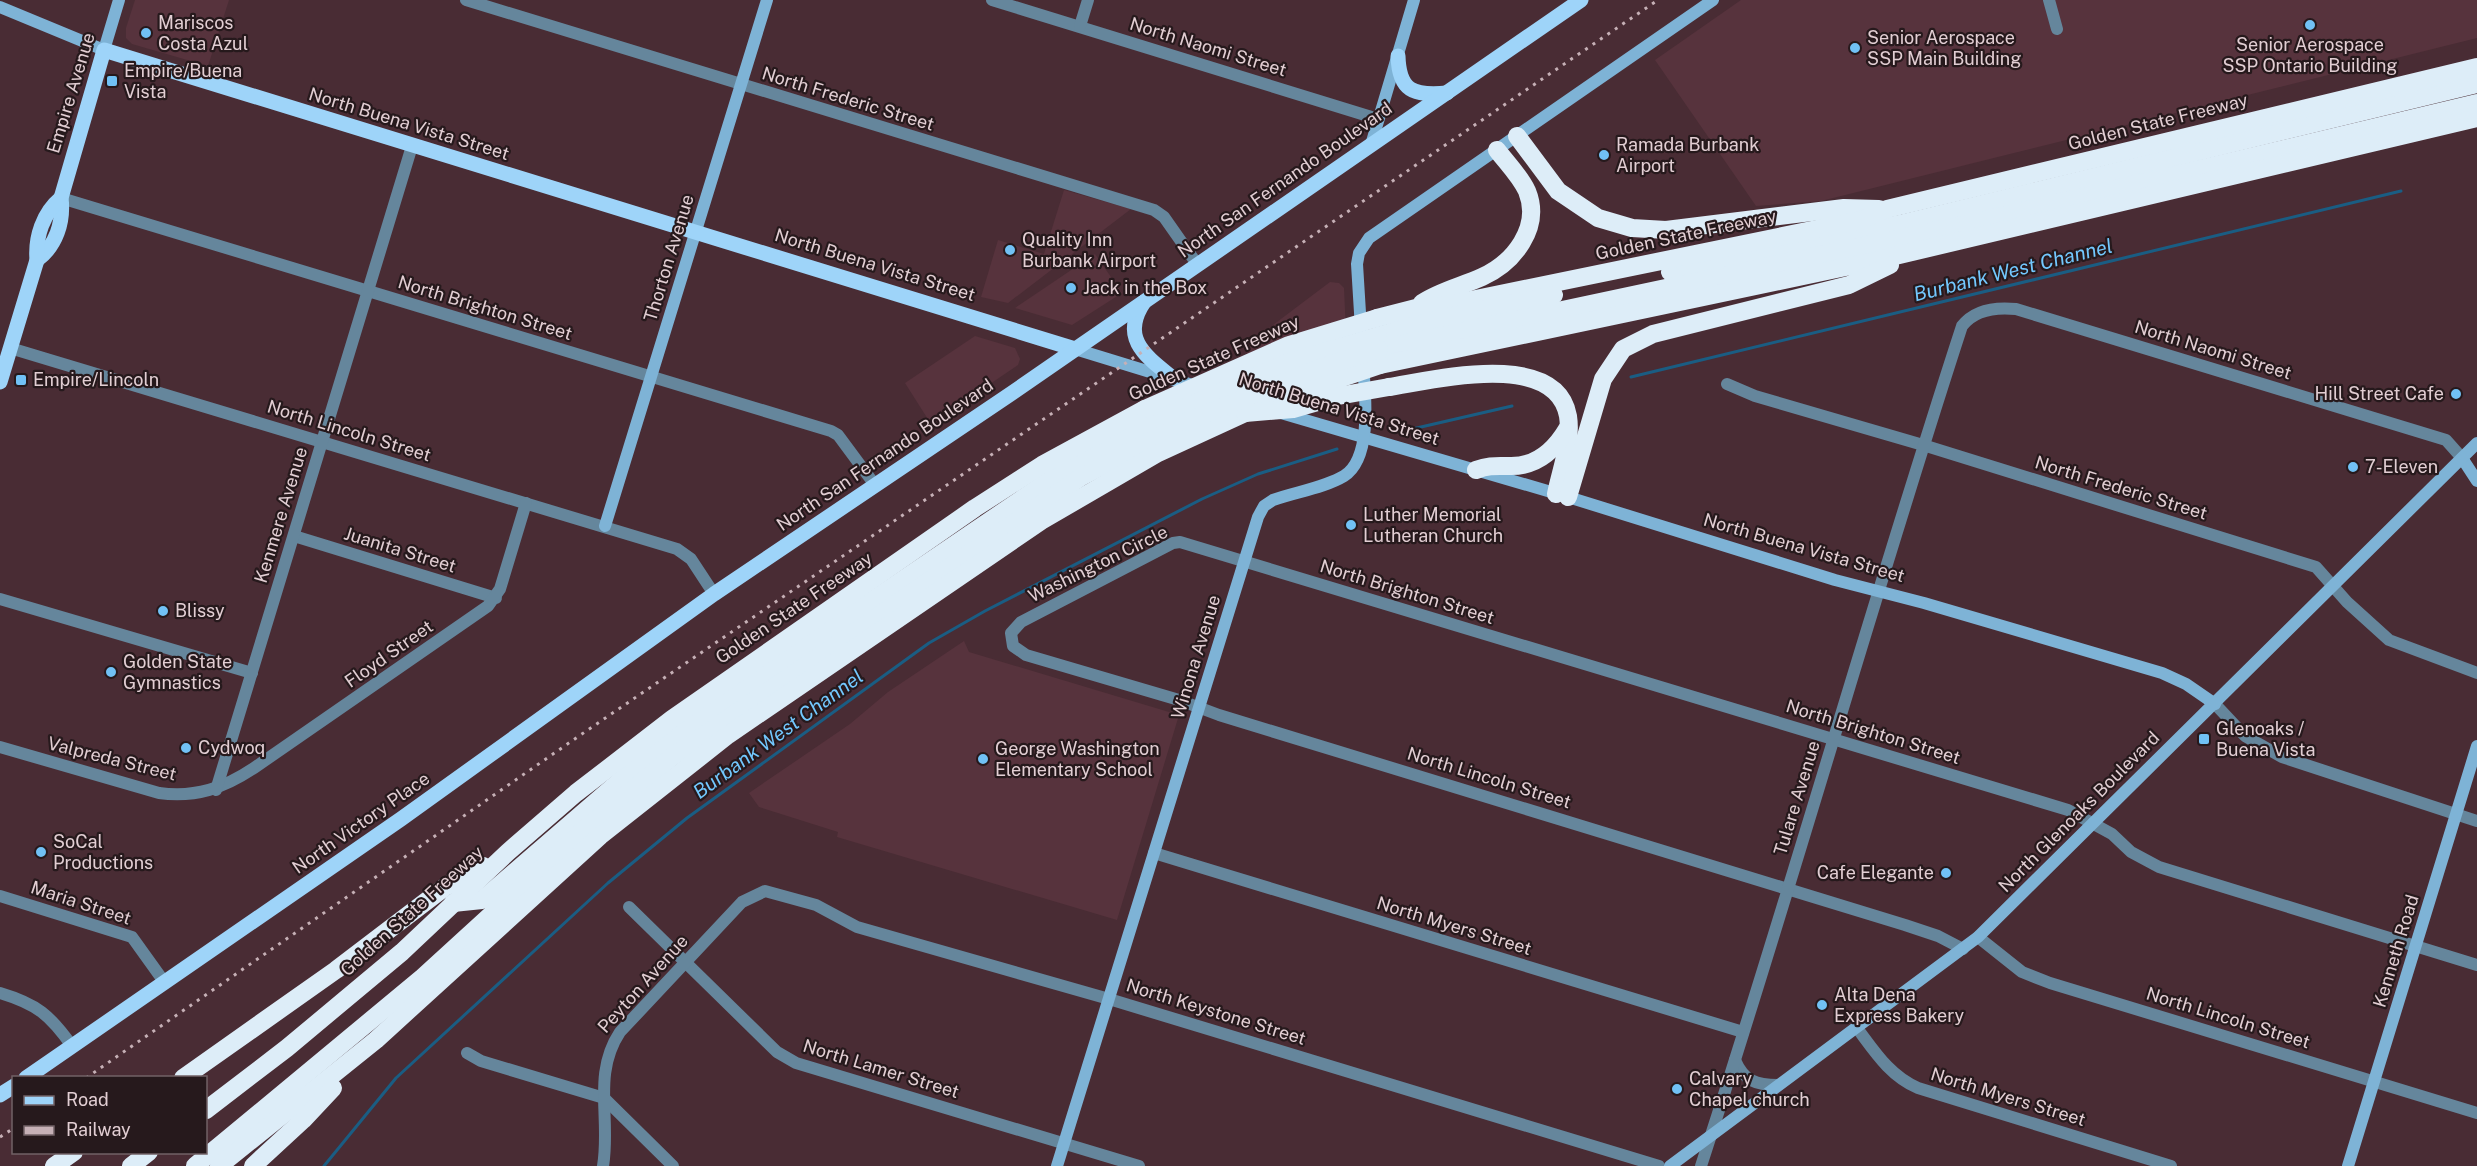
<svg xmlns="http://www.w3.org/2000/svg" width="2477" height="1166" viewBox="0 0 2477 1166" font-family="'Public Sans',sans-serif">
<style>
.built{fill:#57333d}
.lines{fill:none;stroke-linecap:round;stroke-linejoin:round}
.stream{stroke:#1a5d83;stroke-width:3}
.street{stroke:#65869c;stroke-width:12}
.secondary{stroke:#7eb3d6;stroke-width:12}
.primary{stroke:#9ed4f9;stroke-width:15}
.highway{stroke:#ddedf8;stroke-width:18}
.rail{stroke:#c6b0b6;stroke-width:3;stroke-dasharray:3 6;stroke-linecap:butt}
.highway-bridge{stroke:#ddedf8;stroke-width:18}
.poi-dot{fill:#71c1f5;stroke:#26191c;stroke-width:2}
.labels{text-anchor:middle;stroke-width:4.5;stroke-linejoin:round;paint-order:stroke}
.poi-label{font-size:18px;fill:#e2ced3;stroke:#26191c;text-anchor:start}
.street-label{font-size:18px;fill:#e2ced3;stroke:#26191c}
.water-label{font-size:20px;font-style:italic;fill:#73c8fe;stroke:#26191c}
</style>
<rect width="100%" height="100%" fill="#492c34"/>
<g class="built">
<polygon points="135,0 229,0 208,66 132,44 126,38 126,28"/>
<polygon points="1741,0 2477,0 2477,38 1821,201 1756,206 1655,60"/>
<polygon points="1064,190 1131,209 1008,303 981,297 998,240 1044,254"/>
<polygon points="1095,254 1122,293 1072,325 1015,308"/>
<polygon points="1330,282 1339,283 1344,288 1348,378 1257,378 1244,347"/>
<polygon points="975,336 1015,348 1020,359 1018,365 931,424 905,383"/>
<polygon points="964,641 969,652 1179,715 1117,920 837,837 838,832 759,807 749,793 850,724 888,692"/>
</g>
<g class="lines">
<g class="stream">
<polyline points="1631,377 2401,191"/>
<polyline points="1408,430 1512,406"/>
<polyline points="324,1166 396,1078 608,883 687,818 929,643 985,611 1202,499 1258,474 1337,449"/>
</g>
<g class="street">
<polyline points="466,0 1154,210 1164,217 1197,264"/>
<polyline points="992,0 1378,119"/>
<polyline points="2049,0 2057,29"/>
<polyline points="1080,26 1088,0"/>
<polyline points="61,198 831,431 838,435 875,485"/>
<polyline points="10,348 677,549 691,559 714,594"/>
<polyline points="1727,384 1755,396 1923,445 2316,567 2347,602 2389,640 2477,673"/>
<polyline points="294,536 496,598"/>
<polyline points="0,599 252,673"/>
<polyline points="2215,704 2245,736 2282,757 2477,821"/>
<path d="M0,747L159,793C196,798 224,788 254,768L488,606L500,589L526,503"/>
<polyline points="216,790 412,146"/>
<polyline points="1154,853 1743,1032"/>
<polyline points="0,896 132,937 165,983"/>
<polyline points="629,907 777,1052 796,1063 1139,1166"/>
<polyline points="1978,937 2022,972 2050,983 2477,1113"/>
<polyline points="1963,949 1938,936 1905,925 1219,715 1179,700 1026,655 1013,646 1011,633 1021,622 1173,543 1180,542 2068,810 2112,834 2131,852 2159,867 2477,965"/>
<path d="M0,993C37,1004 50,1015 72,1046"/>
<path d="M1857,1028C1875,1052 1890,1076 1918,1088L2171,1166"/>
<polyline points="467,1053 481,1061 604,1098 673,1166"/>
<path d="M1735,1060C1744,1081 1756,1085 1778,1085"/>
<path d="M603,1166C611,1119 592,1074 620,1032L742,902L765,891L816,905L857,927L1109,999L1659,1166"/>
<path d="M1701,1166C1792,887 1871,605 1962,326C1975,309 1996,307 2016,309L2446,440L2462,458"/>
</g>
<g class="secondary">
<polyline points="0,7 104,50 119,0"/>
<polyline points="1371,145 1414,0"/>
<polyline points="1361,329 1357,264 1359,253 1369,238 1713,0"/>
<polyline points="1075,349 1199,387"/>
<polyline points="1281,413 1568,497 1835,580 1924,603 2162,673 2186,684 2215,704"/>
<polyline points="2462,458 2477,481"/>
<polyline points="605,526 767,0"/>
<path d="M1057,1166L1258,517L1264,506L1273,500C1295,492 1324,488 1344,476C1373,458 1365,393 1363,364"/>
<polyline points="1670,1166 1978,937 2477,443"/>
<polyline points="2348,1166 2477,746"/>
</g>
<g class="primary">
<path d="M1398,56C1399,91 1413,96 1447,93"/>
<path d="M37,260C56,246 64,222 61,198L104,50L1075,349"/>
<path d="M1144,302C1119,339 1147,357 1174,379"/>
<path d="M0,382L37,260C35,237 43,213 61,198"/>
<polyline points="26,1078 401,819 714,594 1012,393 1581,0"/>
<polyline points="0,1095 14,1086"/>
</g>
<g class="highway">
<polyline points="1517,136 1558,191 1598,218 1632,228 1666,230 1844,208 1879,209"/>
<polyline points="1670,272 1904,223 2477,84"/>
<path d="M1422,303C1440,291 1462,286 1482,277C1513,263 1542,228 1527,191C1520,176 1507,163 1497,150"/>
<polyline points="1377,318 1416,308 1437,307 1861,220 1887,209 2477,67"/>
<polyline points="1378,336 1438,319 1554,295"/>
<polyline points="1379,349 1985,220 2477,103"/>
<polyline points="1380,365 1874,261 2477,118"/>
<path d="M1389,387C1434,380 1556,349 1568,416C1572,442 1561,469 1556,494"/>
<path d="M1476,470C1489,465 1496,466 1509,466C1536,467 1554,451 1567,429"/>
<polyline points="1568,497 1603,379 1623,349 1653,334 1849,285 1890,265"/>
<polyline points="453,903 482,900 629,773 731,696 1047,482 1135,430 1166,416"/>
<polyline points="183,1078 336,970 445,887 483,866"/>
<polyline points="206,1110 287,1048 402,952 508,852 576,793 672,719 975,508 1042,465 1145,409"/>
<polyline points="54,1166 74,1152"/>
<polyline points="131,1166 149,1152"/>
<polyline points="195,1166 423,977 586,828 672,757 1081,477 1186,422"/>
<polyline points="219,1166 376,1040 600,836 728,735 1041,521 1158,453 1245,413"/>
<polyline points="253,1166 303,1120 333,1088"/>
</g>
<g class="rail">
<polyline points="86,1078 579,736 1658,0"/>
<polyline points="0,1137 14,1128"/>
</g>
<g class="highway-bridge">
<polyline points="1263,405 1380,365"/>
<polyline points="1145,409 1289,345 1377,318"/>
<polyline points="1245,413 1293,409 1338,396 1389,387"/>
<polyline points="1166,416 1287,363 1378,336"/>
<polyline points="1186,422 1314,370 1379,349"/>
</g>
</g>
<g class="poi-dot">
<circle cx="2310" cy="25" r="6"/>
<circle cx="146" cy="33" r="6"/>
<circle cx="1855" cy="48" r="6"/>
<rect x="106" y="75" width="12" height="12" rx="3"/>
<circle cx="1604" cy="155" r="6"/>
<circle cx="1010" cy="250" r="6"/>
<circle cx="1071" cy="288" r="6"/>
<rect x="15" y="374" width="12" height="12" rx="3"/>
<circle cx="2456" cy="394" r="6"/>
<circle cx="2353" cy="467" r="6"/>
<circle cx="1351" cy="525" r="6"/>
<circle cx="163" cy="611" r="6"/>
<circle cx="111" cy="672" r="6"/>
<rect x="2198" y="733" width="12" height="12" rx="3"/>
<circle cx="186" cy="748" r="6"/>
<circle cx="983" cy="759" r="6"/>
<circle cx="41" cy="852" r="6"/>
<circle cx="1946" cy="873" r="6"/>
<circle cx="1822" cy="1005" r="6"/>
<circle cx="1677" cy="1089" r="6"/>
</g>
<g class="labels">
<g class="poi-label">
<text x="158" y="29">Mariscos<tspan x="158" dy="21">Costa Azul</tspan></text>
<text x="1867" y="44">Senior Aerospace<tspan x="1867" dy="21">SSP Main Building</tspan></text>
<text x="2310" y="51" text-anchor="middle">Senior Aerospace<tspan x="2310" dy="21">SSP Ontario Building</tspan></text>
<text x="124" y="77">Empire/Buena<tspan x="124" dy="21">Vista</tspan></text>
<text x="1616" y="151">Ramada Burbank<tspan x="1616" dy="21">Airport</tspan></text>
<text x="1022" y="246">Quality Inn<tspan x="1022" dy="21">Burbank Airport</tspan></text>
<text x="1083" y="294">Jack in the Box</text>
<text x="33" y="386">Empire/Lincoln</text>
<text x="2444" y="400" text-anchor="end">Hill Street Cafe</text>
<text x="2365" y="473">7-Eleven</text>
<text x="1363" y="521">Luther Memorial<tspan x="1363" dy="21">Lutheran Church</tspan></text>
<text x="175" y="617">Blissy</text>
<text x="123" y="668">Golden State<tspan x="123" dy="21">Gymnastics</tspan></text>
<text x="2216" y="735">Glenoaks /<tspan x="2216" dy="21">Buena Vista</tspan></text>
<text x="198" y="754">Cydwoq</text>
<text x="995" y="755">George Washington<tspan x="995" dy="21">Elementary School</tspan></text>
<text x="53" y="848">SoCal<tspan x="53" dy="21">Productions</tspan></text>
<text x="1934" y="879" text-anchor="end">Cafe Elegante</text>
<text x="1834" y="1001">Alta Dena<tspan x="1834" dy="21">Express Bakery</tspan></text>
<text x="1689" y="1085">Calvary<tspan x="1689" dy="21">Chapel church</tspan></text>
</g>
<g class="street-label">
<text transform="translate(1208 47) rotate(17)" y="6">North Naomi Street</text>
<text transform="translate(71 93) rotate(-73)" y="6">Empire Avenue</text>
<text transform="translate(848 99) rotate(17)" y="6">North Frederic Street</text>
<text transform="translate(2158 122) rotate(-14)" y="6">Golden State Freeway</text>
<text transform="translate(409 124) rotate(17)" y="6">North Buena Vista Street</text>
<text transform="translate(1285 180) rotate(-35)" y="6">North San Fernando Boulevard</text>
<text transform="translate(1686 235) rotate(-12)" y="6">Golden State Freeway</text>
<text transform="translate(669 258) rotate(-73)" y="6">Thorton Avenue</text>
<text transform="translate(875 265) rotate(17)" y="6">North Buena Vista Street</text>
<text transform="translate(485 308) rotate(17)" y="6">North Brighton Street</text>
<text transform="translate(2213 350) rotate(17)" y="6">North Naomi Street</text>
<text transform="translate(1214 358) rotate(-24)" y="6">Golden State Freeway</text>
<text transform="translate(1339 409) rotate(17)" y="6">North Buena Vista Street</text>
<text transform="translate(349 431) rotate(17)" y="6">North Lincoln Street</text>
<text transform="translate(885 455) rotate(-34)" y="6">North San Fernando Boulevard</text>
<text transform="translate(2121 488) rotate(17)" y="6">North Frederic Street</text>
<text transform="translate(281 515) rotate(-73)" y="6">Kenmere Avenue</text>
<text transform="translate(1804 548) rotate(16)" y="6">North Buena Vista Street</text>
<text transform="translate(400 550) rotate(17)" y="6">Juanita Street</text>
<text transform="translate(1098 564) rotate(-26)" y="6">Washington Circle</text>
<text transform="translate(1407 592) rotate(17)" y="6">North Brighton Street</text>
<text transform="translate(794 608) rotate(-34)" y="6">Golden State Freeway</text>
<text transform="translate(389 654) rotate(-35)" y="6">Floyd Street</text>
<text transform="translate(1196 657) rotate(-73)" y="6">Winona Avenue</text>
<text transform="translate(1873 732) rotate(17)" y="6">North Brighton Street</text>
<text transform="translate(112 759) rotate(14)" y="6">Valpreda Street</text>
<text transform="translate(1489 778) rotate(17)" y="6">North Lincoln Street</text>
<text transform="translate(1797 798) rotate(-73)" y="6">Tulare Avenue</text>
<text transform="translate(2079 812) rotate(-45)" y="6">North Glenoaks Boulevard</text>
<text transform="translate(361 823) rotate(-35)" y="6">North Victory Place</text>
<text transform="translate(81 903) rotate(18)" y="6">Maria Street</text>
<text transform="translate(412 911) rotate(-42)" y="6">Golden State Freeway</text>
<text transform="translate(1454 926) rotate(17)" y="6">North Myers Street</text>
<text transform="translate(2396 951) rotate(-73)" y="6">Kenneth Road</text>
<text transform="translate(643 984) rotate(-48)" y="6">Peyton Avenue</text>
<text transform="translate(1216 1012) rotate(17)" y="6">North Keystone Street</text>
<text transform="translate(2228 1018) rotate(17)" y="6">North Lincoln Street</text>
<text transform="translate(881 1069) rotate(17)" y="6">North Lamer Street</text>
<text transform="translate(2008 1097) rotate(17)" y="6">North Myers Street</text>
</g>
<g class="water-label">
<text transform="translate(2013 270) rotate(-14)" y="7">Burbank West Channel</text>
<text transform="translate(778 734) rotate(-36)" y="7">Burbank West Channel</text>
</g>
</g>
<rect x="12" y="1076" width="195" height="78" fill="#26191c" stroke="#716165" stroke-width="1.5"/>
<rect x="24" y="1096" width="30" height="9" fill="#9ed4f9" stroke="#716165" stroke-width="1.5"/>
<text x="66" y="1106" font-size="18" fill="#e2ced3">Road</text>
<rect x="24" y="1126" width="30" height="9" fill="#c6b0b6" stroke="#716165" stroke-width="1.5"/>
<text x="66" y="1136" font-size="18" fill="#e2ced3">Railway</text>
</svg>
